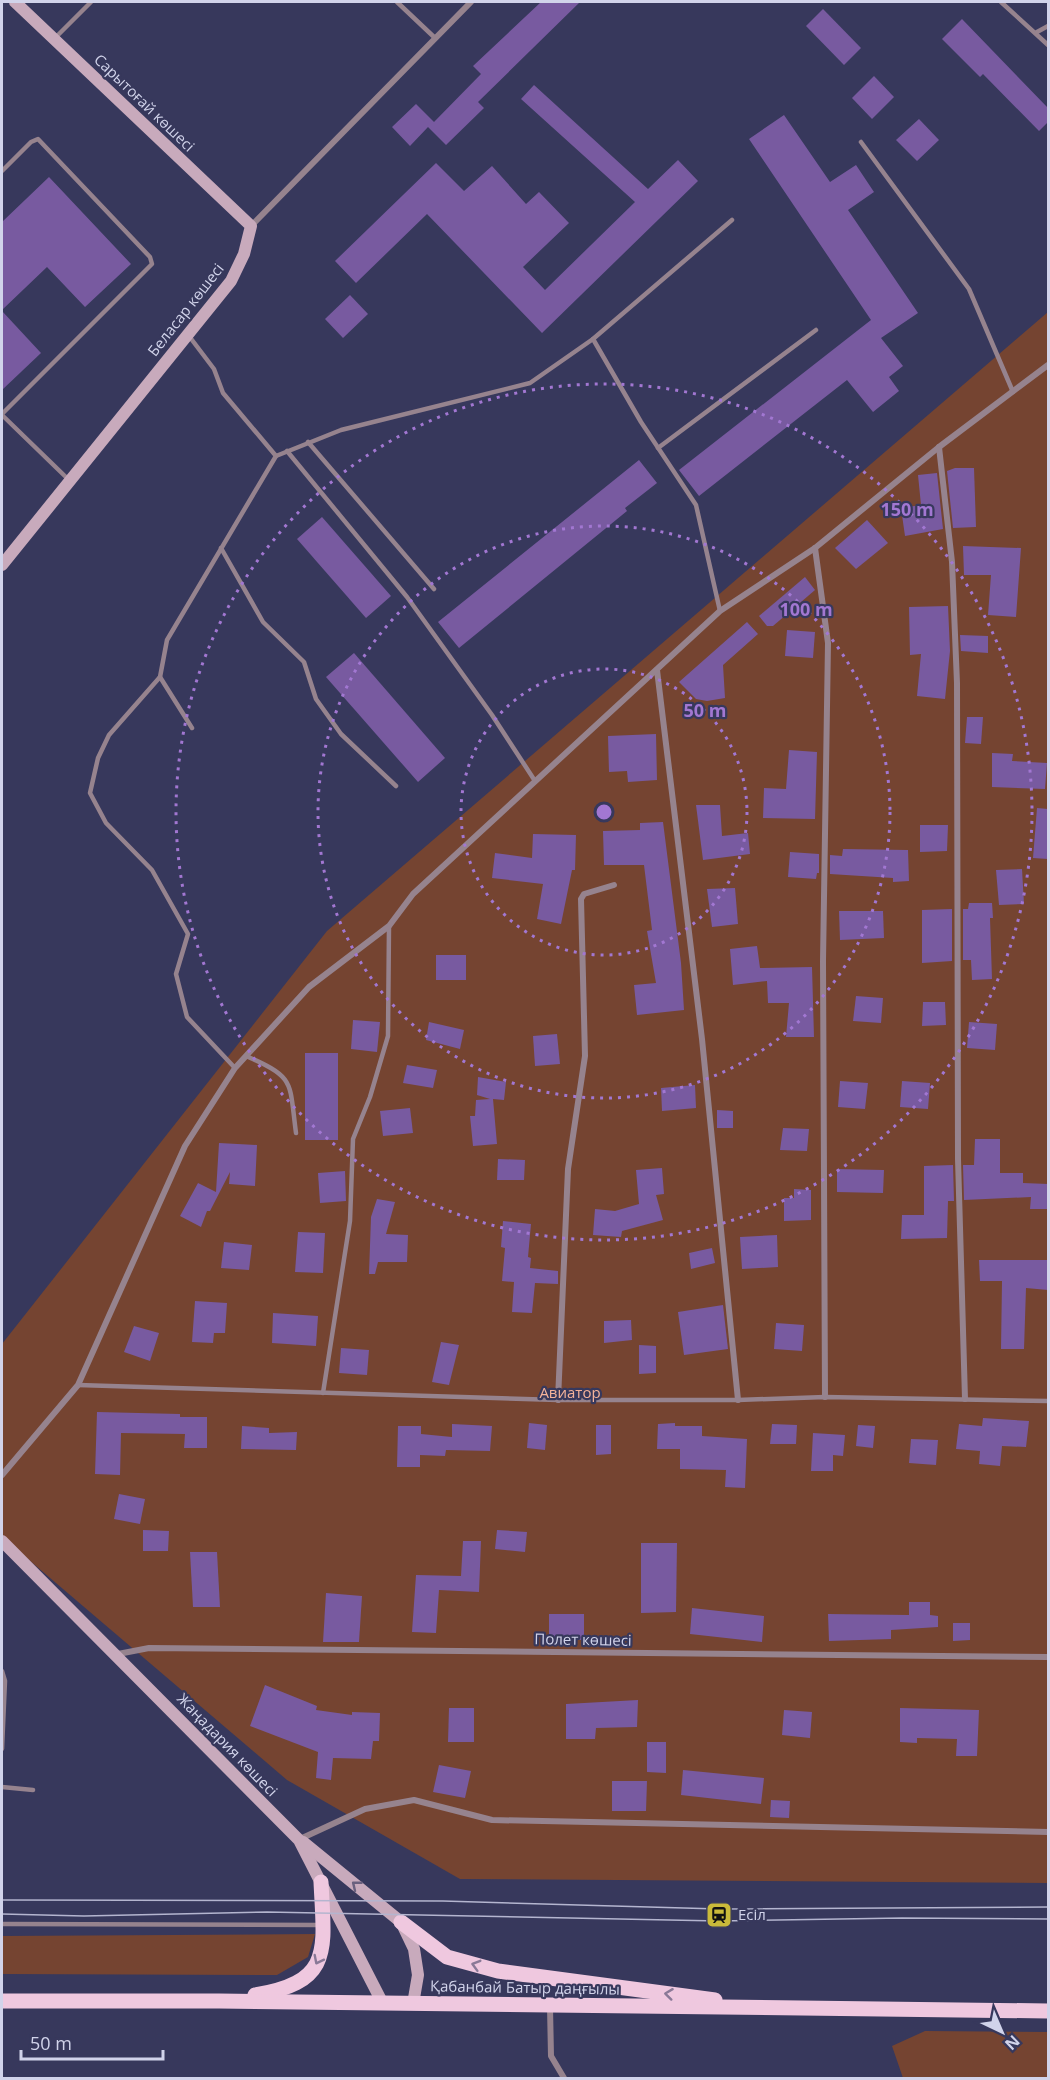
<svg xmlns="http://www.w3.org/2000/svg" width="1050" height="2080" viewBox="0 0 1050 2080" font-family="'Open Sans',sans-serif">
<style>
.green{fill:#754431}
.building{fill:#785aa0}
.lines{fill:none;stroke-linecap:round;stroke-linejoin:round}
.lane{stroke:#96838e;stroke-width:4.5}
.street{stroke:#96838e;stroke-width:6}
.secondary{stroke:#c8aabc;stroke-width:12}
.primary{stroke:#efc8df;stroke-width:15}
.tram{stroke:#b4b5cf;stroke-width:1.5}
.oneway{stroke:#6a607e}
.oneway2{stroke:#8a7997}
.ring{fill:none;stroke:#a277d2;stroke-width:3;stroke-dasharray:3 6}
.labels{text-anchor:middle;stroke-width:4.5;stroke-linejoin:round;paint-order:stroke}
.street-label{font-size:15px;fill:#d1d3ea;stroke:#37385c}
.park-label{font-size:15px;fill:#f5b39a;stroke:#37385c}
.poi-label{font-size:15px;fill:#d1d3ea;stroke:#37385c;text-anchor:start}
.centre{fill:#a277d2;stroke:#37385c;stroke-width:3}
.ring-label{font-size:18px;text-anchor:middle;font-weight:bold;fill:#a277d2;stroke:#37385c;stroke-width:4.5;stroke-linejoin:round;paint-order:stroke}
</style>
<rect width="100%" height="100%" fill="#37385c"/>
<g class="green">
<polygon points="1048,312 1048,1883 460,1879 287,1780 2,1537 2,1344 327,931"/>
<polygon points="315,1934 308,1957 277,1975 2,1974 2,1936"/>
<polygon points="925,2031 1048,2032 1048,2078 903,2078 892,2046"/>
</g>
<g class="building">
<polygon points="541,2 580,2 478,102 484,108 446,145 428,127 410,146 392,127 416,104 434,122 481,74 473,66"/>
<polygon points="823,9 861,48 844,65 806,26"/>
<polygon points="962,19 1048,108 1048,122 1039,131 983,74 980,77 942,39"/>
<polygon points="874,76 894,97 872,119 852,98"/>
<polygon points="534,85 648,189 678,160 698,181 542,333 427,214 356,283 335,261 436,163 464,191 492,166 526,204 539,192 569,223 523,267 545,290 635,202 521,99"/>
<polygon points="784,115 830,182 856,165 874,192 848,210 918,313 881,338 903,366 889,377 899,391 873,412 847,380 699,496 679,470 871,320 749,139"/>
<polygon points="919,119 939,140 917,161 896,140"/>
<polygon points="49,177 131,264 85,307 47,267 2,310 2,222"/>
<polygon points="350,295 368,314 343,338 325,319"/>
<polygon points="2,311 41,353 2,390"/>
<polygon points="639,460 657,483 625,508 627,511 459,648 438,622"/>
<polygon points="955,468 974,468 976,527 953,528 947,471"/>
<polygon points="937,473 943,529 905,536 901,508 921,505 918,475"/>
<polygon points="322,517 391,596 366,618 297,539"/>
<polygon points="867,520 888,543 856,569 835,548"/>
<polygon points="963,546 1021,548 1016,617 988,615 991,575 964,575"/>
<polygon points="805,577 815,590 773,626 767,626 759,616"/>
<polygon points="948,606 950,651 945,699 917,696 921,654 910,655 909,607"/>
<polygon points="747,622 758,634 723,665 725,698 707,701 696,699 679,682"/>
<polygon points="787,630 815,632 813,658 785,656"/>
<polygon points="960,635 988,636 988,653 961,651"/>
<polygon points="354,653 445,758 418,782 326,677"/>
<polygon points="967,717 983,717 981,744 965,743"/>
<polygon points="656,734 657,780 628,782 627,771 609,772 608,736"/>
<polygon points="789,750 817,752 815,819 763,818 764,788 786,789"/>
<polygon points="992,753 1013,754 1012,761 1047,763 1045,789 992,787"/>
<polygon points="696,805 720,805 722,836 748,833 750,854 703,860"/>
<polygon points="1037,808 1048,809 1048,859 1033,858"/>
<polygon points="663,822 681,963 684,1010 637,1015 634,985 656,983 647,931 652,930 644,865 604,865 603,831 640,830 640,823"/>
<polygon points="920,825 948,825 947,851 920,852"/>
<polygon points="533,834 576,835 575,870 572,870 561,924 537,919 543,884 492,878 495,853 532,858"/>
<polygon points="843,849 908,850 909,881 893,882 893,878 830,874 830,855 842,856"/>
<polygon points="790,852 819,854 819,873 817,873 816,879 788,877"/>
<polygon points="1022,869 1024,904 999,905 996,870"/>
<polygon points="735,888 738,924 712,927 707,889"/>
<polygon points="969,903 992,903 993,918 990,918 992,979 972,980 971,960 963,960 963,909 968,909"/>
<polygon points="952,909 952,961 922,963 922,910"/>
<polygon points="839,911 883,911 884,938 840,940"/>
<polygon points="757,946 760,968 812,967 814,1037 786,1037 789,1003 768,1003 767,981 733,985 730,949"/>
<rect x="436" y="955" width="30" height="25"/>
<polygon points="856,996 883,998 881,1023 853,1021"/>
<polygon points="923,1002 945,1002 946,1025 922,1026"/>
<polygon points="353,1020 380,1022 377,1052 351,1049"/>
<polygon points="429,1022 464,1030 460,1049 426,1040"/>
<polygon points="969,1022 997,1024 995,1050 967,1048"/>
<polygon points="557,1034 560,1064 535,1066 533,1036"/>
<rect x="305" y="1053" width="33" height="87"/>
<polygon points="407,1065 437,1070 433,1088 403,1083"/>
<polygon points="478,1077 506,1082 504,1100 493,1099 497,1144 473,1146 470,1116 475,1116 476,1100 490,1099 477,1095"/>
<polygon points="840,1081 868,1083 865,1109 838,1107"/>
<polygon points="902,1081 930,1083 928,1109 900,1107"/>
<polygon points="695,1085 696,1108 662,1111 661,1088"/>
<polygon points="410,1108 413,1133 383,1136 380,1111"/>
<polygon points="717,1110 733,1111 733,1128 717,1128"/>
<polygon points="783,1128 809,1129 807,1151 780,1150"/>
<polygon points="975,1139 1000,1139 1000,1173 1023,1173 1023,1183 1048,1184 1048,1209 1030,1209 1031,1197 964,1200 963,1165 974,1165"/>
<polygon points="219,1143 257,1145 255,1186 229,1184 230,1172 210,1211 207,1211 201,1227 180,1216 198,1183 216,1192"/>
<polygon points="498,1159 525,1160 524,1180 497,1180"/>
<polygon points="953,1165 954,1201 948,1201 947,1238 901,1239 902,1215 924,1215 924,1166"/>
<polygon points="662,1168 664,1194 656,1195 663,1220 622,1231 621,1237 593,1235 595,1209 615,1211 639,1204 636,1170"/>
<polygon points="837,1169 884,1170 883,1193 837,1192"/>
<polygon points="345,1171 346,1201 320,1203 318,1173"/>
<polygon points="794,1189 811,1190 811,1220 784,1221 784,1198 794,1198"/>
<polygon points="377,1199 395,1202 386,1234 408,1235 407,1262 378,1262 375,1274 369,1274 371,1217"/>
<polygon points="503,1221 531,1224 528,1257 531,1258 530,1268 558,1271 558,1284 535,1283 532,1313 512,1312 514,1282 502,1281 505,1248 501,1247"/>
<polygon points="298,1232 325,1233 323,1273 295,1272"/>
<polygon points="777,1235 778,1267 742,1269 740,1237"/>
<polygon points="224,1242 252,1245 249,1270 221,1268"/>
<polygon points="712,1248 715,1263 691,1269 689,1253"/>
<polygon points="979,1260 1048,1260 1048,1290 1026,1288 1024,1349 1001,1349 1002,1281 980,1281"/>
<polygon points="195,1301 227,1303 225,1333 214,1333 213,1343 192,1342"/>
<polygon points="723,1305 728,1349 684,1355 678,1312"/>
<polygon points="273,1313 318,1316 316,1346 272,1343"/>
<polygon points="631,1320 632,1340 604,1343 604,1321"/>
<polygon points="776,1323 804,1325 802,1351 774,1349"/>
<polygon points="134,1326 159,1333 150,1361 124,1352"/>
<polygon points="441,1342 459,1345 449,1385 432,1382"/>
<polygon points="639,1345 656,1346 656,1373 639,1374"/>
<polygon points="341,1348 369,1350 367,1375 339,1373"/>
<polygon points="97,1412 180,1414 180,1417 207,1417 207,1448 184,1448 185,1434 121,1433 120,1475 95,1474"/>
<polygon points="983,1418 1029,1421 1026,1447 1002,1446 1000,1466 979,1464 980,1451 956,1449 959,1424 982,1426"/>
<polygon points="529,1423 547,1425 545,1450 527,1448"/>
<polygon points="675,1423 675,1426 702,1426 702,1436 747,1439 745,1488 725,1487 726,1470 680,1469 680,1449 657,1449 658,1424"/>
<polygon points="452,1424 492,1426 490,1451 446,1450 445,1456 420,1455 420,1467 397,1467 398,1426 421,1426 421,1434 452,1437"/>
<polygon points="772,1424 797,1425 796,1444 770,1444"/>
<polygon points="596,1425 611,1425 611,1454 596,1455"/>
<polygon points="858,1425 875,1426 873,1448 856,1446"/>
<polygon points="242,1426 269,1428 269,1433 297,1432 296,1450 241,1449"/>
<polygon points="813,1433 845,1435 843,1456 833,1455 833,1471 811,1471"/>
<polygon points="911,1439 938,1440 936,1465 909,1463"/>
<polygon points="119,1494 145,1499 140,1524 114,1519"/>
<polygon points="143,1530 169,1531 168,1551 143,1551"/>
<polygon points="497,1530 527,1532 525,1552 495,1549"/>
<polygon points="463,1541 481,1541 479,1592 439,1590 436,1633 412,1632 416,1575 461,1576"/>
<polygon points="641,1543 677,1543 676,1612 641,1613"/>
<polygon points="190,1552 217,1552 220,1607 193,1607"/>
<polygon points="326,1593 362,1596 359,1642 323,1642"/>
<polygon points="909,1602 930,1602 930,1615 938,1616 938,1627 891,1630 891,1639 829,1641 828,1614 909,1615"/>
<polygon points="692,1608 764,1616 762,1642 690,1634"/>
<polygon points="549,1614 584,1614 584,1640 549,1639"/>
<polygon points="953,1623 970,1623 970,1640 953,1641"/>
<polygon points="265,1685 317,1706 316,1710 352,1715 352,1712 380,1713 379,1741 373,1741 371,1759 333,1758 331,1780 316,1778 318,1752 250,1726"/>
<polygon points="638,1700 637,1727 596,1728 595,1739 566,1739 566,1704"/>
<polygon points="449,1708 474,1708 474,1742 448,1742"/>
<polygon points="900,1708 979,1710 977,1756 956,1756 957,1739 917,1738 917,1743 900,1742"/>
<polygon points="784,1710 812,1712 810,1738 782,1735"/>
<polygon points="647,1742 666,1742 666,1773 647,1772"/>
<polygon points="439,1765 471,1771 465,1798 433,1792"/>
<polygon points="683,1770 764,1778 761,1804 681,1795"/>
<polygon points="612,1781 647,1781 646,1811 612,1811"/>
<polygon points="771,1800 790,1801 789,1818 770,1817"/>
</g>
<g class="lines">
<g class="lane">
<polyline points="397,2 434,37"/>
<polyline points="1001,2 1048,45"/>
<polyline points="1037,32 1048,26"/>
<polyline points="55,38 91,2"/>
<polyline points="861,142 969,289 1013,392"/>
<polyline points="2,171 31,142 38,139 150,257 152,264 2,414"/>
<polyline points="189,336 214,369 223,393 276,456 167,640 160,677 192,728"/>
<polyline points="593,339 641,422 696,505 720,611"/>
<polyline points="2,415 70,481"/>
<polyline points="308,442 434,589"/>
<polyline points="658,448 816,330"/>
<polyline points="287,451 407,597 492,715 535,781"/>
<polyline points="276,456 341,430 530,383 593,339 732,220"/>
<polyline points="221,548 263,622 304,662 316,699 341,734 396,786"/>
<polyline points="160,677 109,735 98,758 90,793 106,823 152,870 188,934 176,974 187,1017 235,1068"/>
<path d="M246,1056C296,1078 289,1081 296,1133"/>
<polyline points="78,1385 558,1400 738,1400 825,1397 1048,1401"/>
<polyline points="323,1393 350,1221 353,1139 370,1097 388,1036 389,926"/>
<polyline points="2,1671 5,1681 2,1749"/>
<polyline points="2,1787 33,1790"/>
<polyline points="2,1924 320,1925"/>
</g>
<g class="street">
<polyline points="251,226 471,2"/>
<polyline points="939,447 952,562 957,683 958,1159 965,1399"/>
<polyline points="815,548 828,643 823,961 825,1397"/>
<polyline points="657,670 702,1039 738,1400"/>
<polyline points="558,1400 568,1169 585,1056 581,899 584,894 614,885"/>
<polyline points="2,1475 78,1385 185,1146 235,1068 309,987 389,926 413,894 720,611 815,548 939,447 1048,365"/>
<polyline points="118,1654 149,1648 1048,1657"/>
<polyline points="300,1839 365,1809 414,1800 492,1820 1048,1832"/>
<polyline points="550,2007 551,2056 564,2078"/>
</g>
<g class="secondary">
<polyline points="2,565 231,281 244,254 251,226 15,2"/>
<polyline points="2,1541 299,1840 383,2004"/>
<polyline points="303,1842 401,1922 414,1949 418,1975 413,2004"/>
</g>
<g class="primary">
<polyline points="401,1922 447,1957 498,1971 715,2000"/>
<path d="M255,1995C334,1982 324,1949 321,1882"/>
<polyline points="2,2001 219,2001 1048,2011"/>
</g>
<g class="tram">
<polyline points="2,1900 443,1901 719,1909 1048,1907"/>
<polyline points="2,1914 84,1916 267,1912 719,1921 902,1918 1048,1919"/>
</g>
</g>
<defs><path id="oneway-chevron" d="M-2-3.5L2.5 0L-2 3.5" fill="none" stroke-width="1.6" stroke-linecap="round" stroke-linejoin="round" transform="scale(1.5)"/></defs>
<use class="oneway" href="#oneway-chevron" transform="translate(356 1885) rotate(-141)"/>
<g class="oneway2">
<use href="#oneway-chevron" transform="translate(318 1960) rotate(117)"/>
<use href="#oneway-chevron" transform="translate(476 1965) rotate(-164)"/>
<use href="#oneway-chevron" transform="translate(669 1994) rotate(-173)"/>
</g>
<g class="ring">
<circle cx="604" cy="812" r="143"/>
<circle cx="604" cy="812" r="286"/>
<circle cx="604" cy="812" r="428"/>
</g>
<defs>
<g id="station-square" transform="scale(1.35)"><rect x="-9" y="-9" width="18" height="18" rx="4" fill="#caba3a" stroke="#37385c"/><path d="M-3-6H3Q5-6 5-4V2Q5 4 3 4L4.5 6H3L1.5 4h-3L-3 6H-4.5L-3 4Q-5 4-5 2V-4Q-5-6-3-6ZM-3.5-4v3h7v-3ZM-3.5 1v1.5H-2V1ZM2 1v1.5H3.5V1Z" fill="#111"/></g>
</defs>
<g fill-rule="evenodd">
<use href="#station-square" x="719" y="1915"/>
</g>
<g class="labels">
<g class="street-label">
<text transform="translate(144 103) rotate(44)" y="5">Сарытоғай көшесі</text>
<text transform="translate(186 310) rotate(-52)" y="5">Беласар көшесі</text>
<text transform="translate(583 1640) rotate(1)" y="5">Полет көшесі</text>
<text transform="translate(227 1745) rotate(46)" y="5">Жаңадария көшесі</text>
<text transform="translate(525 1988) rotate(1)" y="5">Қабанбай Батыр даңғылы</text>
</g>
<g class="park-label">
<text x="570" y="1398">Авиатор</text>
</g>
<g class="poi-label">
<text x="738" y="1920">Есіл</text>
</g>
</g>
<circle cx="604" cy="812" r="9" class="centre"/>
<g class="ring-label">
<text x="907" y="516">150 m</text>
<text x="806" y="616">100 m</text>
<text x="705" y="717">50 m</text>
</g>
<rect width="1050" height="2080" fill="none" stroke="#d1d3ea" stroke-width="6"/>
<g transform="translate(1002 2032) rotate(136)" stroke="#37385c" stroke-width="4.5" paint-order="stroke">
<path d="M0-4.5L10 22L0 15L-10 22Z" fill="#d1d3ea"/>
<text y="-9" font-size="16" font-weight="bold" text-anchor="middle" fill="#d1d3ea">N</text>
</g>
<path d="M21 2050v9h142v-9" fill="none" stroke="#d1d3ea" stroke-width="3"/>
<text x="30" y="2050" font-size="18" fill="#d1d3ea" stroke="#37385c" stroke-width="4.5" paint-order="stroke">50 m</text>
</svg>
